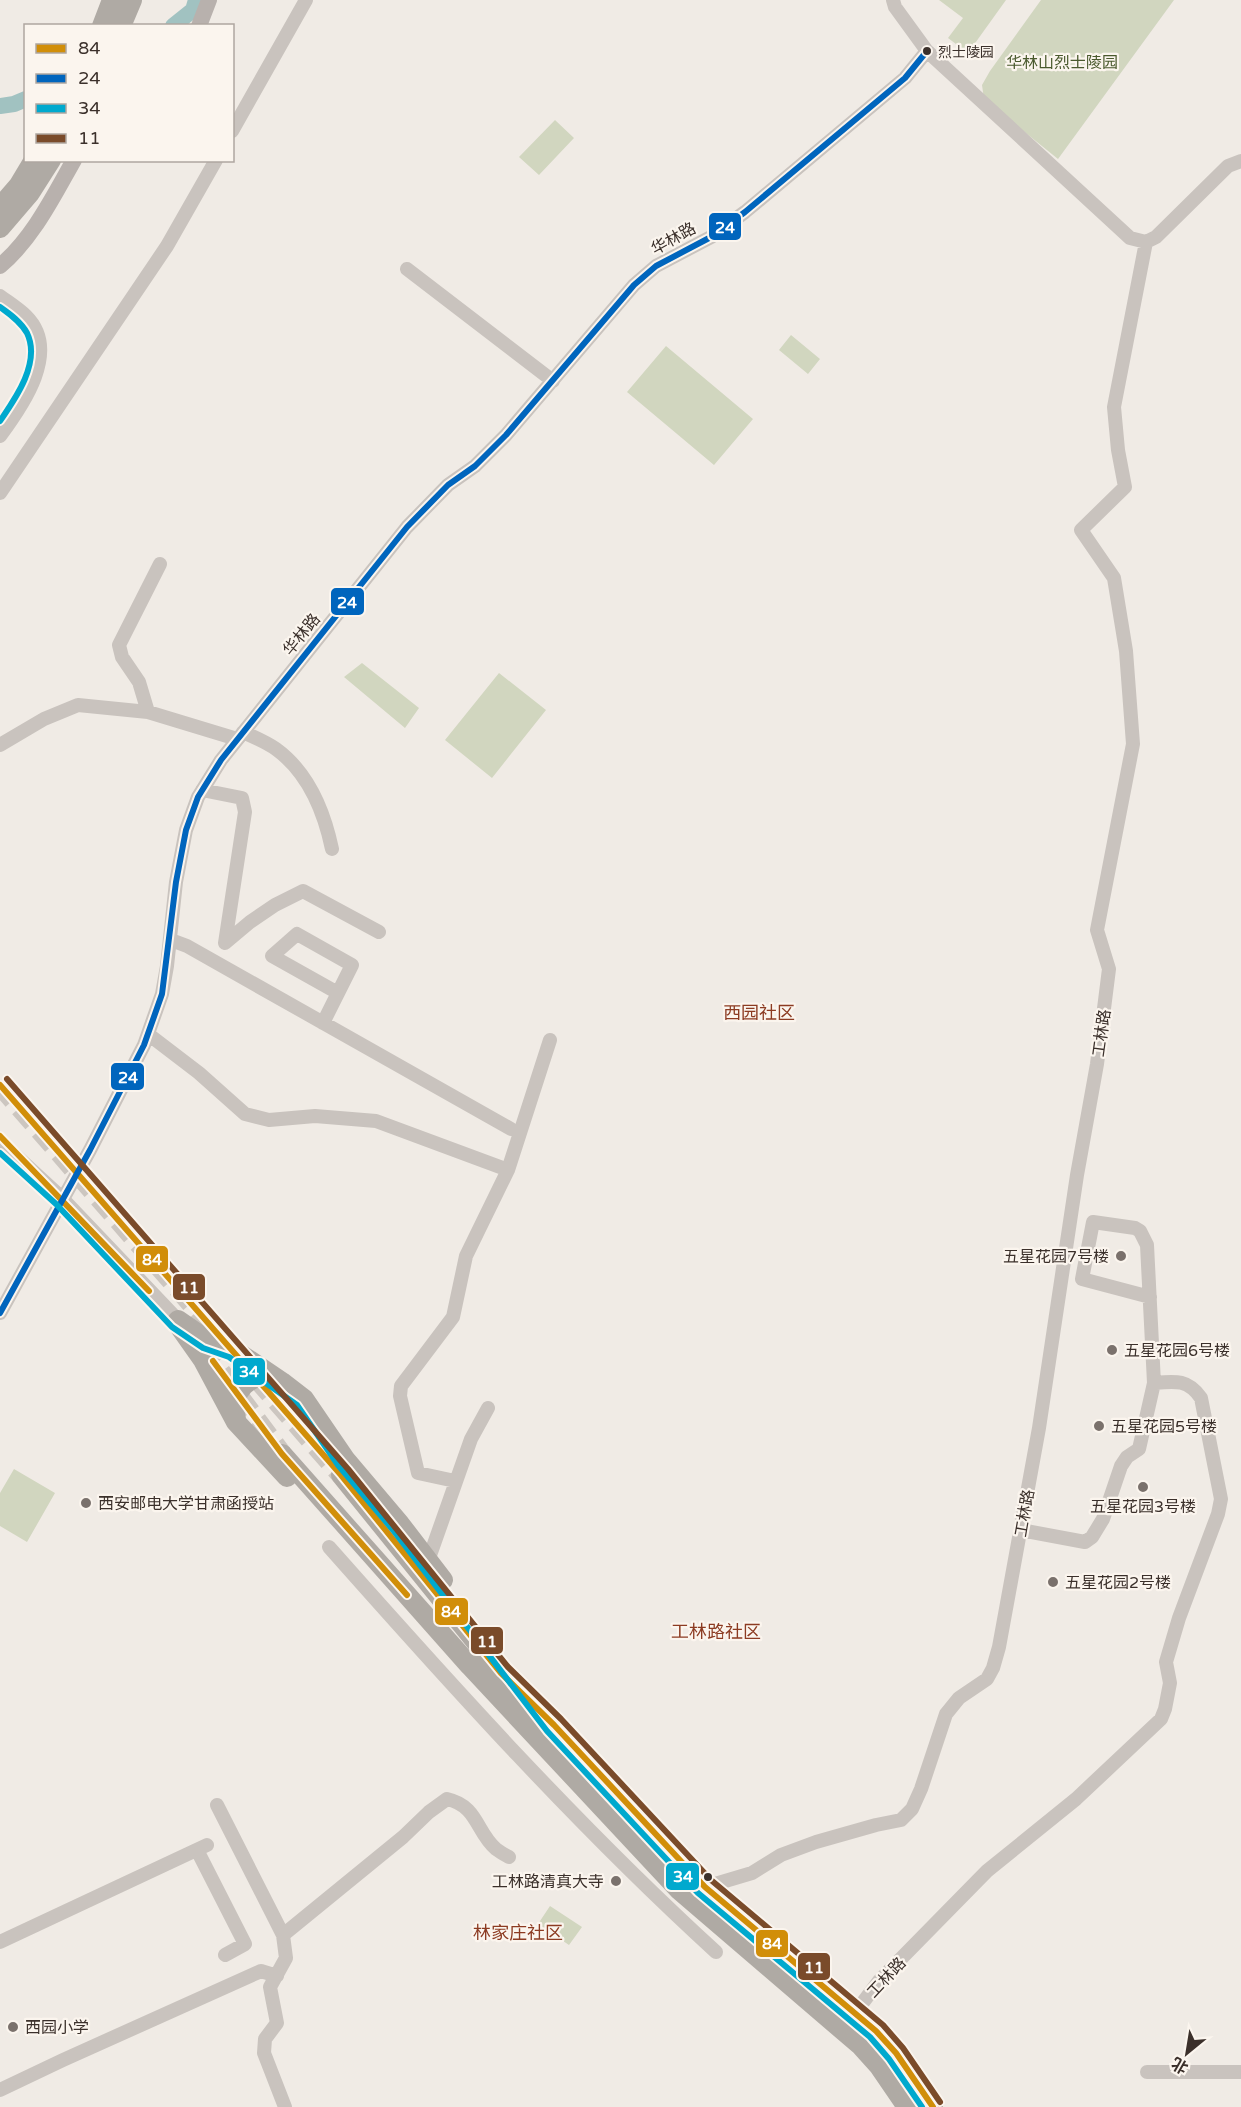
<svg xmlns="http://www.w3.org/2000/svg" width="1241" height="2107" font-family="'Varela Round','Noto Sans SC',sans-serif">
  <rect width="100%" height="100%" fill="#f0ebe5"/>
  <path fill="#d1d6bf" d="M939,0H1006L968,53L948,38L963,18Z
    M1041,0H1174L1058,159L984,99L982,85L990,71Z
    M555,120L574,138L539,175L519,157Z
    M791,335L820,359L808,374L779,350Z
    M666,346L753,419L714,465L627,392Z
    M362,663L419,708L405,728L344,677Z
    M499,673L546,710L492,778L445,740Z
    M14,1469L55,1493L27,1542L0,1526V1493Z
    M550,1906L582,1927L569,1945L538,1924Z"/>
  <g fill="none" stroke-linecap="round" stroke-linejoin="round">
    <path stroke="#a1c2c1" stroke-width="16" d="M173,26L193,10L196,0
      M0,106L14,104L26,99"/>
    <path stroke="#ccc6c0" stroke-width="20" stroke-dasharray="20 10" stroke-linecap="butt" d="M0,1085L341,1475
      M203,1348L282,1454"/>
    <path stroke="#c9c3be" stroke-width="14" d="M893,0L895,7L927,51L1130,238L1146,242
      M232,131L306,0
      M407,269L553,381
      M0,296C8,302 18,308 26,316C61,351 23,405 0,436
      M0,493L167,246L216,160
      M148,712L139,682L122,657L119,645L160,564
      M243,732C254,737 266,742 276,749C309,773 324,811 332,849
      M0,745L44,719L78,705L148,712L237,739
      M202,790L242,798L245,812L225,943L250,922L275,905L303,891L379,932
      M171,940L187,946L511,1129
      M323,1023L352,965L297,934L272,956L338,993
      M148,1034L199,1073L245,1114L269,1120L315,1116L376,1121L508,1170
      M0,1141L62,1198L178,1320
      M0,1313L90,1150L144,1045L162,994L167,966L176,882L186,830L198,797L221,760L407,527L448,485L475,466L506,435L634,285L656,266L711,237L745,212L905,78L927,51
      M455,1481L418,1473L400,1396L401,1386L453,1317L466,1256L508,1170L550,1040
      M1021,1530L1085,1542L1092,1537L1103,1519L1121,1466L1127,1457L1139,1449L1154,1383L1147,1245L1140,1231L1135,1228L1093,1222L1082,1279L1150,1297
      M329,1547C453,1687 578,1826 716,1952
      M428,1561L471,1439L488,1408
      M217,1805L283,1935L286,1958L270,1987L277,2023L265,2039L264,2053L285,2107
      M197,1850L245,1944L225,1955
      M702,1893L705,1887L752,1873L781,1855L816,1842L876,1825L901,1820L912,1809L921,1789L946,1714L959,1698L987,1679L993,1668L999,1647L1039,1428L1077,1175L1097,1064L1109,969L1097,930L1133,744L1126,651L1114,578L1081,530L1125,487L1118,450L1114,407L1146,242L1156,237L1228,166L1241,161
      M283,1935L403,1837L429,1812L447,1799C478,1806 476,1832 496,1849C500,1852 505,1855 509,1857
      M0,1942L207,1845
      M855,2013L879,1981L987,1871L1076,1799L1161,1719L1165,1709L1170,1683L1166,1662L1179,1618L1218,1514L1221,1499L1201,1398C1188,1379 1175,1381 1154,1383
      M1147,2072H1241
      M0,2090L63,2060L261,1971L277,1976"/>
    <path stroke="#b8b1ad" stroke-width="16" d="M199,26L209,0
      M0,266C33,238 53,197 74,160"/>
    <path stroke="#afaaa4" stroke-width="20" d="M102,26L112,0
      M121,26L132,0
      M0,207L19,185L34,160
      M0,228L30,193L51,160
      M178,1320L207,1340L233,1349L282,1382L304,1399L345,1459L400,1524L443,1580
      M179,1326L203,1360L236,1422L287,1477
      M236,1419C228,1393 251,1369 277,1379
      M282,1454L470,1666L679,1890L861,2046L879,2066L907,2107
      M341,1475L501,1673L554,1725L667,1847L705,1887L876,2031L896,2053L933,2107"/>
    <g stroke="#fbf5ee" stroke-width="10">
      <path id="bus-1" d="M0,1085L341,1475L501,1673L554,1725L705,1887L876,2031L896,2053L933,2107
        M0,1136L149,1291
        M213,1361L282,1454L407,1595"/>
    </g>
    <g stroke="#fbf5ee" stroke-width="10">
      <path id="bus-2" d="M0,1313L90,1150L144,1045L162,994L176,882L186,830L198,797L221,760L407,527L448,485L475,466L506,435L634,285L656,266L711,237L745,212L905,78L927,51"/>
    </g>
    <g stroke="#fbf5ee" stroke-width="10">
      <path id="bus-3" d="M0,307C10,314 21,322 27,333C41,362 16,398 0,421
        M0,1153L56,1204L172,1327L203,1348L229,1357L297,1405L338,1465L393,1530L547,1731L698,1893L870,2037L889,2059L922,2107"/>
    </g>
    <g stroke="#fbf5ee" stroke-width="10">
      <path id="bus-4" d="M7,1079L348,1469L508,1667L561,1719L711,1880L883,2025L903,2048L940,2102"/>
    </g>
    <use href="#bus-1" stroke="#d18e09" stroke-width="6"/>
    <use href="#bus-2" stroke="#0065bd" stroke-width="6"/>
    <use href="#bus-3" stroke="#00a9ce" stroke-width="6"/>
    <use href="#bus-4" stroke="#7a4b2a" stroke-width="6"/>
  </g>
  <g fill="#3b302b" stroke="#fbf5ee" stroke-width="2">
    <circle cx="927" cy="51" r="5"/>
    <circle cx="708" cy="1877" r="5"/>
  </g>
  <g fill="#7a716c" stroke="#fbf5ee" stroke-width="2">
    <circle cx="1121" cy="1256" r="6"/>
    <circle cx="1112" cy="1350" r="6"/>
    <circle cx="1099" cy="1426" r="6"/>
    <circle cx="1143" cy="1487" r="6"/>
    <circle cx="86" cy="1503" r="6"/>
    <circle cx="1053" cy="1582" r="6"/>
    <circle cx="616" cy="1881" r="6"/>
    <circle cx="13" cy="2027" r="6"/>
  </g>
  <g text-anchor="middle" stroke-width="4.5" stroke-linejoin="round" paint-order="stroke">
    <g font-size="14" fill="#3b302b" stroke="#fbf5ee" text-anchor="start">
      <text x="938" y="57">烈士陵园</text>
    </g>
    <g font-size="16" fill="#4a5a2e" stroke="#fbf5ee">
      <text x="1062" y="68">华林山烈士陵园</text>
    </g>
    <g font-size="16" fill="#3b302b" stroke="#fbf5ee">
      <text transform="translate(673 238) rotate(-29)" y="6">华林路</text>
      <text transform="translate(301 634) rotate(-51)" y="6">华林路</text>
      <text transform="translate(1101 1033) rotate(-82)" y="6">工林路</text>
      <text transform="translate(1024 1513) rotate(-80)" y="6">工林路</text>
      <text transform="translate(886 1977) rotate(-47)" y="6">工林路</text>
    </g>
    <g font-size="16" fill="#3b302b" stroke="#fbf5ee" text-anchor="start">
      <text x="1109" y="1262" text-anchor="end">五星花园7号楼</text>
      <text x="1124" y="1356">五星花园6号楼</text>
      <text x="1111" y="1432">五星花园5号楼</text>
      <text x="98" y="1509">西安邮电大学甘肃函授站</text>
      <text x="1143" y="1512" text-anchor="middle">五星花园3号楼</text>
      <text x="1065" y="1588">五星花园2号楼</text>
      <text x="604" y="1887" text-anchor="end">工林路清真大寺</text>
      <text x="25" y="2033">西园小学</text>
    </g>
    <g font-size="18" fill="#8c3b22" stroke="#fbf5ee">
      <text x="759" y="1019">西园社区</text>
      <text x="716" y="1638">工林路社区</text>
      <text x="518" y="1939">林家庄社区</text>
    </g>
  </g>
  <g stroke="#fbf5ee" stroke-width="2">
    <rect x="708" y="212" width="34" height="29" rx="6" fill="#0065bd"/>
    <rect x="330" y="587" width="35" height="29" rx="6" fill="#0065bd"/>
    <rect x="110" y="1062" width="35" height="29" rx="6" fill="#0065bd"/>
    <rect x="135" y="1245" width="34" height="28" rx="6" fill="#d18e09"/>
    <rect x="172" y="1273" width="34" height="28" rx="6" fill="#7a4b2a"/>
    <rect x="232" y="1357" width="34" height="29" rx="6" fill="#00a9ce"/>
    <rect x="434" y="1597" width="35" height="29" rx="6" fill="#d18e09"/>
    <rect x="470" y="1626" width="34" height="29" rx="6" fill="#7a4b2a"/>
    <rect x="665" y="1862" width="35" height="29" rx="6" fill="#00a9ce"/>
    <rect x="755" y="1929" width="34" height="29" rx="6" fill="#d18e09"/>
    <rect x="797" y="1952" width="34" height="29" rx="6" fill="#7a4b2a"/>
  </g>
  <g font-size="16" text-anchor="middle" font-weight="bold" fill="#fff">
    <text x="725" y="233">24</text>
    <text x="347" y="608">24</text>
    <text x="128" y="1083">24</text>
    <text x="152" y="1265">84</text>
    <text x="189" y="1293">11</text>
    <text x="249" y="1377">34</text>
    <text x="451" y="1617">84</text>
    <text x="487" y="1647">11</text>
    <text x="683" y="1882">34</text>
    <text x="772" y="1949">84</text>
    <text x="814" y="1973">11</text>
  </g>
  <rect x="24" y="24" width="210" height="138" fill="#fbf5ee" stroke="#aea6a0" stroke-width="1.5"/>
  <rect x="36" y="44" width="30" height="9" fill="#d18e09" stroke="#aea6a0" stroke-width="1.5"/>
  <text x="78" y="54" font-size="18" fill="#3b302b">84</text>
  <rect x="36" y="74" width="30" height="9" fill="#0065bd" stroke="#aea6a0" stroke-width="1.5"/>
  <text x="78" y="84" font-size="18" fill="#3b302b">24</text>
  <rect x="36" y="104" width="30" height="9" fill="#00a9ce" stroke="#aea6a0" stroke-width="1.5"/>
  <text x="78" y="114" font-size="18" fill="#3b302b">34</text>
  <rect x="36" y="134" width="30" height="9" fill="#7a4b2a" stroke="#aea6a0" stroke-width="1.5"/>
  <text x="78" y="144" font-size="18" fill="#3b302b">11</text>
  <g transform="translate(1187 2053) rotate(210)" stroke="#fbf5ee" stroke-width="4.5" paint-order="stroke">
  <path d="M0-4.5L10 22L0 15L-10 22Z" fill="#3b302b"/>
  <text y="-9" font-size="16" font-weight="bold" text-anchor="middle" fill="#3b302b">北</text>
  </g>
</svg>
